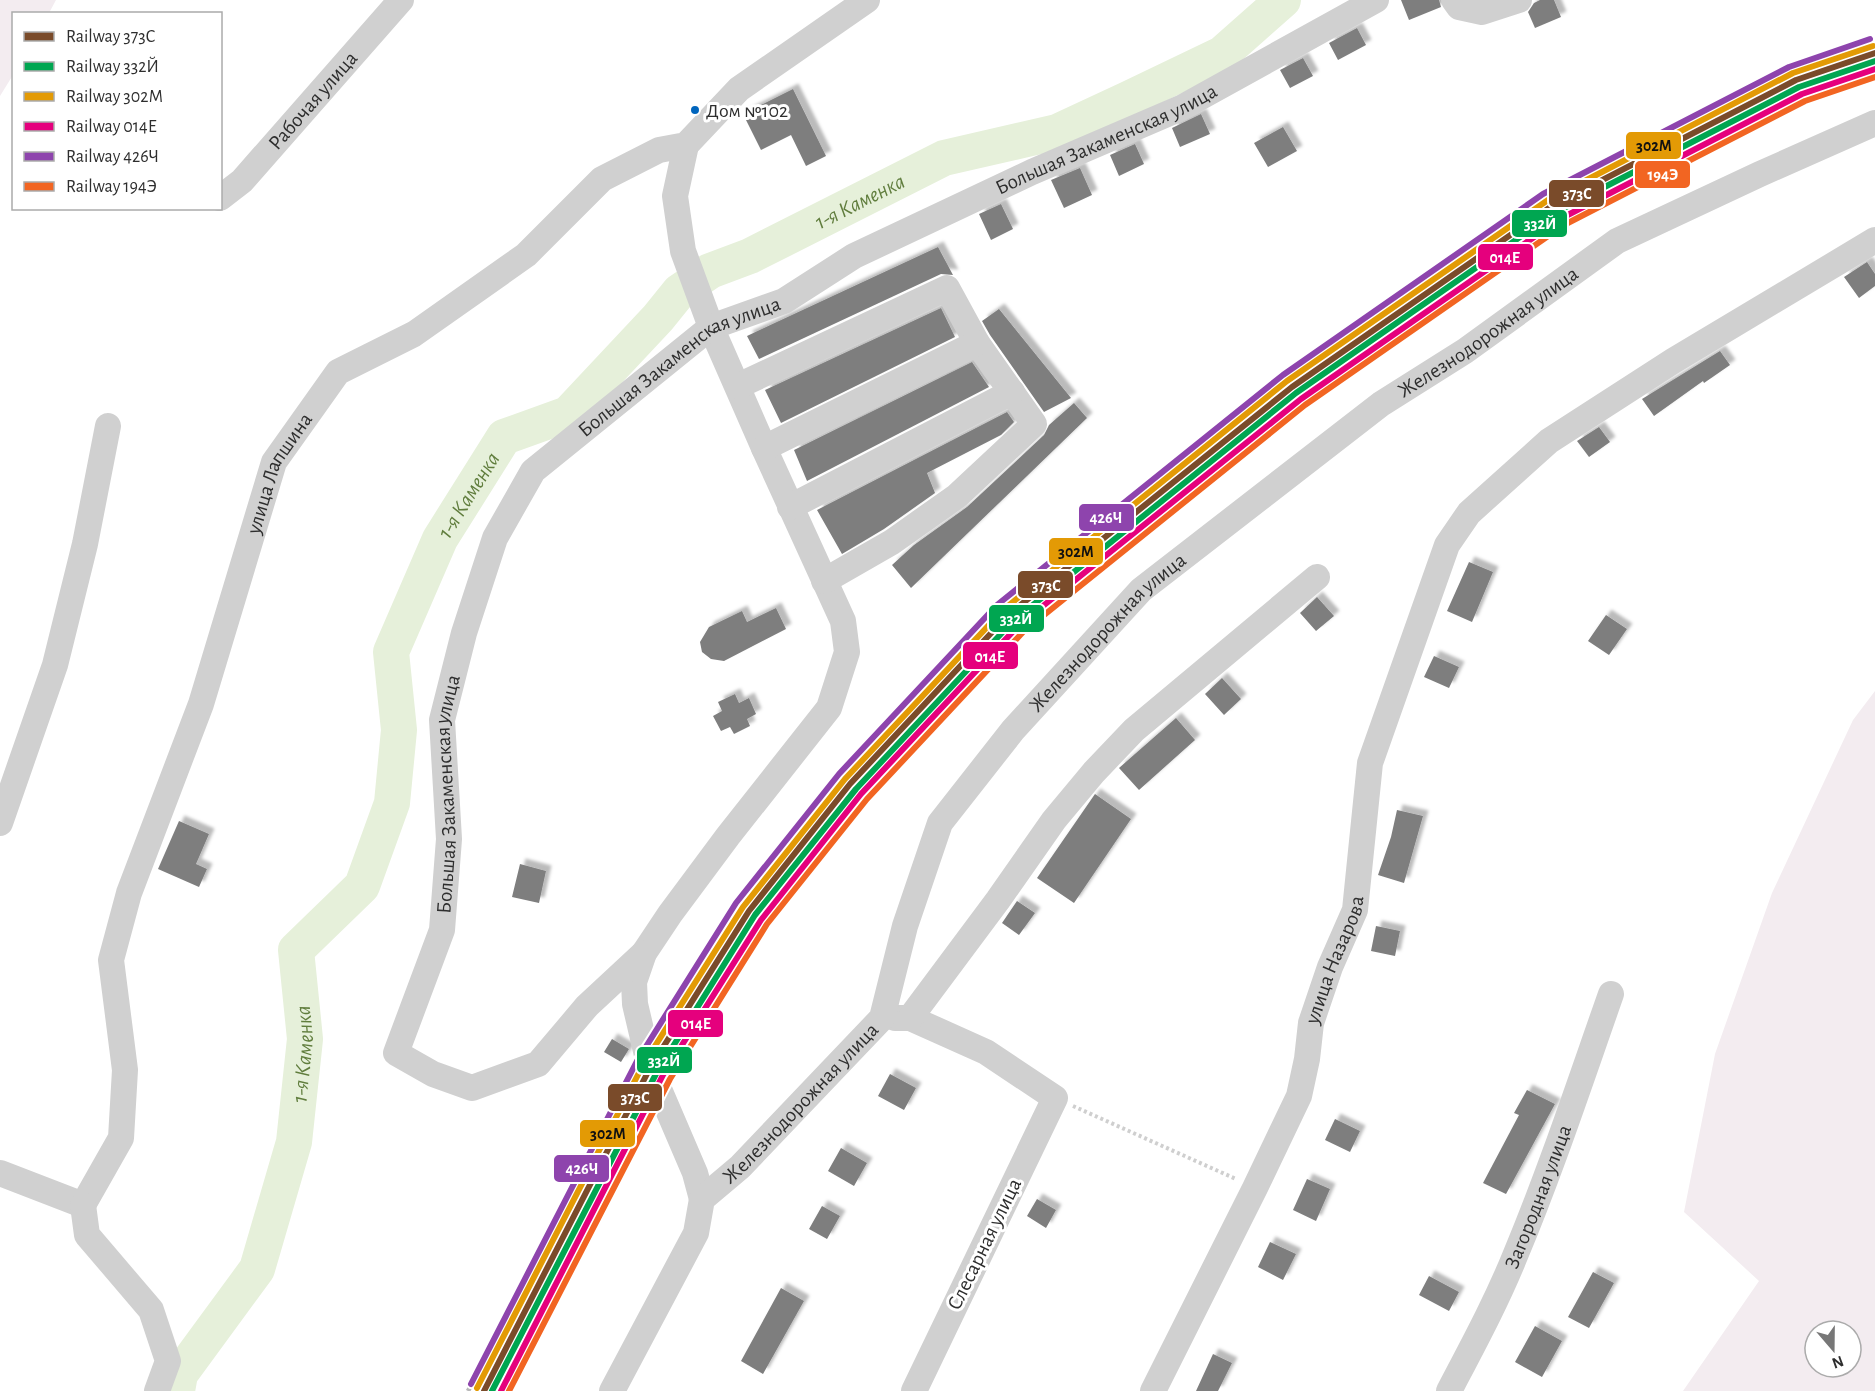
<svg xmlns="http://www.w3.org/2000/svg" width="1875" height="1391" font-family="'Alegreya Sans',sans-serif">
  <defs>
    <filter id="shadow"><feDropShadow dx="5.5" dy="-5.5" stdDeviation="1.5" flood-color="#0004"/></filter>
  </defs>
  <rect width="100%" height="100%" fill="#fff"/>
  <path fill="#f3ecf0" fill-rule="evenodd" d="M0,0H56L49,13L14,14L13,75L0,96Z
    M1875,691V1391H1683L1759,1281L1684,1212L1715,1054L1772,893L1853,720ZM1815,1331H1851V1367H1815Z"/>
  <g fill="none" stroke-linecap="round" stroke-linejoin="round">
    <path stroke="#e6f0da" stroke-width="36" id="s1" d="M177,1391L180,1374L257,1269L294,1142L305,1039L296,950L362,886L392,803L399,730L391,652L440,539L504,437L568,414L658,318L679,292L710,271L750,256L944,158L1057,132L1128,99L1222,54L1283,0"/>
  </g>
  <path fill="#7e7e7e" filter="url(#shadow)" d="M1401,0H1439L1441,7L1409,20Z
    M1540,0H1554L1561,17L1535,28L1528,12L1534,3Z
    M1357,28L1366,45L1338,60L1329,43Z
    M1303,58L1313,76L1290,88L1280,70Z
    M793,89L826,156L806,166L791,135L761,150L743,114Z
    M1201,114L1210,134L1180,147L1172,128Z
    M1283,127L1297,151L1268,167L1254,143Z
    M1135,144L1144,164L1119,176L1110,155Z
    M1080,168L1092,195L1064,208L1051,180Z
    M1001,204L1013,229L991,240L979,214Z
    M938,247L953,275L941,274L759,359L747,336Z
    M1867,262L1875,274V286L1859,298L1844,277Z
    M941,308L955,337L781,423L765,390Z
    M999,309L1071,398L1044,412L990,335L982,321Z
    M1720,351L1730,365L1704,383L1703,381L1654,416L1642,399Z
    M972,362L989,387L807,481L794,450Z
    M1074,403L1087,418L911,588L892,565L914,545L967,507L1044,435L1049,425Z
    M1007,412L1014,422L1001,435L927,473L935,493L884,529L842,554L817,510Z
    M1599,427L1610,442L1589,457L1577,441Z
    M1469,562L1493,572L1472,622L1447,611Z
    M1317,597L1334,616L1316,631L1300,613Z
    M776,608L786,629L724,661L711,659L702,652L700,642L709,627L742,611L747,622Z
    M1606,615L1627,629L1609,655L1588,641Z
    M1434,656L1459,667L1449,688L1424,677Z
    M1222,678L1241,699L1224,715L1205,694Z
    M735,694L739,703L749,698L756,714L747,719L750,726L734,734L730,727L721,731L713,716L722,711L718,702Z
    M1176,718L1195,740L1139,790L1119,768Z
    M1095,794L1131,819L1074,903L1037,878Z
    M1397,810L1423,816L1404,883L1378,875L1391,837Z
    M179,821L209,834L196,864L207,869L199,887L158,869Z
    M520,864L546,871L539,903L512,897Z
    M1017,901L1035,913L1019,935L1002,923Z
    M1376,926L1400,931L1395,956L1371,951Z
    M612,1039L629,1049L621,1062L604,1052Z
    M890,1074L916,1088L904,1110L878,1096Z
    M1527,1090L1555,1104L1506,1194L1483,1183L1519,1115L1514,1113Z
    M1335,1119L1360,1131L1350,1152L1325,1140Z
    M841,1148L867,1163L854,1186L828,1171Z
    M1307,1179L1330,1189L1316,1221L1293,1210Z
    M1037,1199L1056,1210L1046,1228L1027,1216Z
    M822,1206L840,1216L827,1239L809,1229Z
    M1270,1242L1296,1254L1283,1280L1258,1267Z
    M1593,1272L1614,1283L1589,1328L1568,1317Z
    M1429,1276L1459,1292L1449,1311L1419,1295Z
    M781,1288L804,1301L763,1374L741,1361Z
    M1535,1326L1562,1341L1542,1377L1515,1362Z
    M1213,1354L1232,1363L1218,1391H1196Z"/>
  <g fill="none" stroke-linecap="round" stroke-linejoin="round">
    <path stroke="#cfcfcf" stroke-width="4" stroke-dasharray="3 3" stroke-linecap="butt" d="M1073,1106L1236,1179"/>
    <g stroke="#d0d0d0" stroke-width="26">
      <path d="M1454,0L1459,7L1482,12L1519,0"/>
      <path d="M686,145L675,196L683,251L711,327L764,448L843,621L847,652L829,708L728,836L670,914L644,953L634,982L635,1004L650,1068L695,1173L702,1199"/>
      <path id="s2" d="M220,198L242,181L401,0"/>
      <path d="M738,386L947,288L977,343L1034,424L957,496L892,542L824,581"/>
      <path d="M764,448L977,343"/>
      <path d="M790,507L1012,392"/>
      <path d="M0,823L55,665L85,544L108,426"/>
      <path id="s3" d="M644,953L587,1006L538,1064L472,1088L433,1074L396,1053L442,930L449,839L442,720L464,633L495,538L533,471L711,327L784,301L854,256L1032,172L1181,108L1376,0"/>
      <path d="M895,1018H910L986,1052L1055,1098L914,1391"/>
      <path d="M910,1018L998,900L1054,820L1094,772L1134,730L1317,577"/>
      <path id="s4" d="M0,1173L83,1205L121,1138L125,1070L111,960L129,893L201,704L274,462L338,372L414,334L526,255L602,179L659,150L686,145L739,89L867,0"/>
      <path d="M83,1205L87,1235L151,1310L168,1361L157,1391"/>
      <path id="s5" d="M612,1391L696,1233L702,1199L740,1167L882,1018L905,926L940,823L1013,730L1141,590L1381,404L1465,351L1617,241L1760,174L1875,123"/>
      <path id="s6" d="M1153,1391L1255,1188L1299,1096L1307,1059L1311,1023L1330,967L1355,910L1370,763L1447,545L1469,513L1549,441L1673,361L1875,240"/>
      <path id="s7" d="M1449,1391C1472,1347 1496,1303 1515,1256C1551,1170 1580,1082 1611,994"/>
    </g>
    <path stroke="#b8b8b8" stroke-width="4.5" stroke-dasharray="6 4.5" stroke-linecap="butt" d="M468,1391L607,1125L647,1053L737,903L840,777L998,606L1286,375L1545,194L1792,66L1875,38"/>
    <g stroke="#fff" stroke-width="10">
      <path id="rail-1" d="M484,1391L650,1068L749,911L850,784L1008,615L1292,387L1552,206L1796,80L1875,53"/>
    </g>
    <g stroke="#fff" stroke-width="10">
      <path id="rail-2" d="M492,1391L657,1072L755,915L856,789L1013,621L1296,393L1556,212L1799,87L1875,61"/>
    </g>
    <g stroke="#fff" stroke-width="10">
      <path id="rail-3" d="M477,1388L643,1065L743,907L845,779L1003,610L1287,381L1548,200L1793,73L1873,46"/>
    </g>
    <g stroke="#fff" stroke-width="10">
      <path id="rail-4" d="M501,1391L663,1075L761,920L861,794L1018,626L1301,399L1560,219L1802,94L1875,69"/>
    </g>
    <g stroke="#fff" stroke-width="10">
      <path id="rail-5" d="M471,1384L637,1061L736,903L839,774L997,605L1283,375L1543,194L1789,67L1870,39"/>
    </g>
    <g stroke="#fff" stroke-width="10">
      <path id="rail-6" d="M509,1391L670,1079L767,924L867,799L1023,632L1305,405L1564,225L1805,101L1875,77"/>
    </g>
    <use href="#rail-1" stroke="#7a4b2a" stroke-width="6"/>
    <use href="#rail-2" stroke="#00a651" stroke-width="6"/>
    <use href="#rail-3" stroke="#e39a05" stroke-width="6"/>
    <use href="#rail-4" stroke="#e5007d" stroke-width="6"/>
    <use href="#rail-5" stroke="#8e44ad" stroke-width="6"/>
    <use href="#rail-6" stroke="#f26522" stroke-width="6"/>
  </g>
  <circle fill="#0065bd" stroke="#fff" stroke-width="2" cx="695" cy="110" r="5"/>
  <g text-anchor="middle" stroke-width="6" stroke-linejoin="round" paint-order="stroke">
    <g font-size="20" fill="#2e2e2e" stroke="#fff" text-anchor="start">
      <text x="706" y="117">Дом №102</text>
    </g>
    <g font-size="21" fill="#2e2e2e" stroke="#fff">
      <text dy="7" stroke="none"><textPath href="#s2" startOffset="135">Рабочая улица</textPath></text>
      <text dy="7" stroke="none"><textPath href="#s3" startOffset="1584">Большая Закаменская улица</textPath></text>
      <text dy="7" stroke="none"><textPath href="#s5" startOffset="1413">Железнодорожная улица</textPath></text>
      <text dy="7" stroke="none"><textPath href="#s3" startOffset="1098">Большая Закаменская улица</textPath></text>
      <text dy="7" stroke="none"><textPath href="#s4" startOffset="861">улица Лапшина</textPath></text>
      <text dy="7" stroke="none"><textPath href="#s5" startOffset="927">Железнодорожная улица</textPath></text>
      <text dy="7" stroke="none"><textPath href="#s3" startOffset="576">Большая Закаменская улица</textPath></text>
      <text dy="7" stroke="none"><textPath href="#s6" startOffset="471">улица Назарова</textPath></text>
      <text dy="7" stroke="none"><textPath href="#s5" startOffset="351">Железнодорожная улица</textPath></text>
      <text dy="7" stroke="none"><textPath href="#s7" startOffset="214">Загородная улица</textPath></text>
      <text transform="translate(984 1244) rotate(-64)" y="7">Слесарная улица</text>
    </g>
    <g font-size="22" font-style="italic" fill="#607d3d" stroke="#fff">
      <text dy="8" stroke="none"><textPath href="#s1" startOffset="1484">1-я Каменка</textPath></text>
      <text dy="8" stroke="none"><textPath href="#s1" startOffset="980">1-я Каменка</textPath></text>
      <text dy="8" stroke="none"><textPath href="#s1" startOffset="368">1-я Каменка</textPath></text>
    </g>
  </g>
  <g stroke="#fff" stroke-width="2">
    <rect x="1625" y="131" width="57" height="29" rx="6" fill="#e39a05"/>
    <rect x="1634" y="160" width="57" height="29" rx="6" fill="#f26522"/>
    <rect x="1548" y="179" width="57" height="29" rx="6" fill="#7a4b2a"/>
    <rect x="1511" y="209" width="57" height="29" rx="6" fill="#00a651"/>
    <rect x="1477" y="243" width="57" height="28" rx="6" fill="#e5007d"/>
    <rect x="1078" y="503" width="57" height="29" rx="6" fill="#8e44ad"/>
    <rect x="1048" y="537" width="56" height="29" rx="6" fill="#e39a05"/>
    <rect x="1017" y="570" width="57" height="29" rx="6" fill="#7a4b2a"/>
    <rect x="988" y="604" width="57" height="29" rx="6" fill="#00a651"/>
    <rect x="962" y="641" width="57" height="29" rx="6" fill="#e5007d"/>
    <rect x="667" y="1009" width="57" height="29" rx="6" fill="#e5007d"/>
    <rect x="636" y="1046" width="57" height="28" rx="6" fill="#00a651"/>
    <rect x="607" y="1083" width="56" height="29" rx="6" fill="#7a4b2a"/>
    <rect x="579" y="1119" width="57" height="29" rx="6" fill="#e39a05"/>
    <rect x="553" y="1154" width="57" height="29" rx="6" fill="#8e44ad"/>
  </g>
  <g font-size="16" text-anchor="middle" font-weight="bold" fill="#fff">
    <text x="1663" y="180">194Э</text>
    <text x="1577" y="199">373C</text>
    <text x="1540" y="229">332Й</text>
    <text x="1505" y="263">014Е</text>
    <text x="1106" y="523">426Ч</text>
    <text x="1046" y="591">373C</text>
    <text x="1016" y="624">332Й</text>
    <text x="990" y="662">014Е</text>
    <text x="696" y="1029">014Е</text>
    <text x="664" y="1066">332Й</text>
    <text x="635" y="1103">373C</text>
    <text x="582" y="1174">426Ч</text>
  </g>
  <g font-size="16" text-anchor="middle" font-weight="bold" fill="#111">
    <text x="1654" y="151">302М</text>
    <text x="1076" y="557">302М</text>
    <text x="608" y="1139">302М</text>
  </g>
  <rect x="12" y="12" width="210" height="198" fill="#ffffff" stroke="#ababab" stroke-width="1.5"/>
  <rect x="24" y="32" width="30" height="9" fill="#7a4b2a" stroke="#ababab" stroke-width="1.5"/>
  <text x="66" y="42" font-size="18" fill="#2e2e2e">Railway 373C</text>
  <rect x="24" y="62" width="30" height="9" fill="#00a651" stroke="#ababab" stroke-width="1.5"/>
  <text x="66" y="72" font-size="18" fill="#2e2e2e">Railway 332Й</text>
  <rect x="24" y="92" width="30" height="9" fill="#e39a05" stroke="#ababab" stroke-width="1.5"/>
  <text x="66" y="102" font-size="18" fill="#2e2e2e">Railway 302М</text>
  <rect x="24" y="122" width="30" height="9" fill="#e5007d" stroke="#ababab" stroke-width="1.5"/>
  <text x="66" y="132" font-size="18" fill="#2e2e2e">Railway 014Е</text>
  <rect x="24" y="152" width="30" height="9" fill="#8e44ad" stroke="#ababab" stroke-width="1.5"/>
  <text x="66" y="162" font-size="18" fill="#2e2e2e">Railway 426Ч</text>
  <rect x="24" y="182" width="30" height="9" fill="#f26522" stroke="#ababab" stroke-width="1.5"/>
  <text x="66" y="192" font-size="18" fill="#2e2e2e">Railway 194Э</text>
  <g transform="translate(1833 1349) rotate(160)"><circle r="28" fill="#ffffff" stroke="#ababab" stroke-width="1.5"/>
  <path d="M0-4.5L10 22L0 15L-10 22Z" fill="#777777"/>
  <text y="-9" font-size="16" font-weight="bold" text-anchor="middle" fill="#2e2e2e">N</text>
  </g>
</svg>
